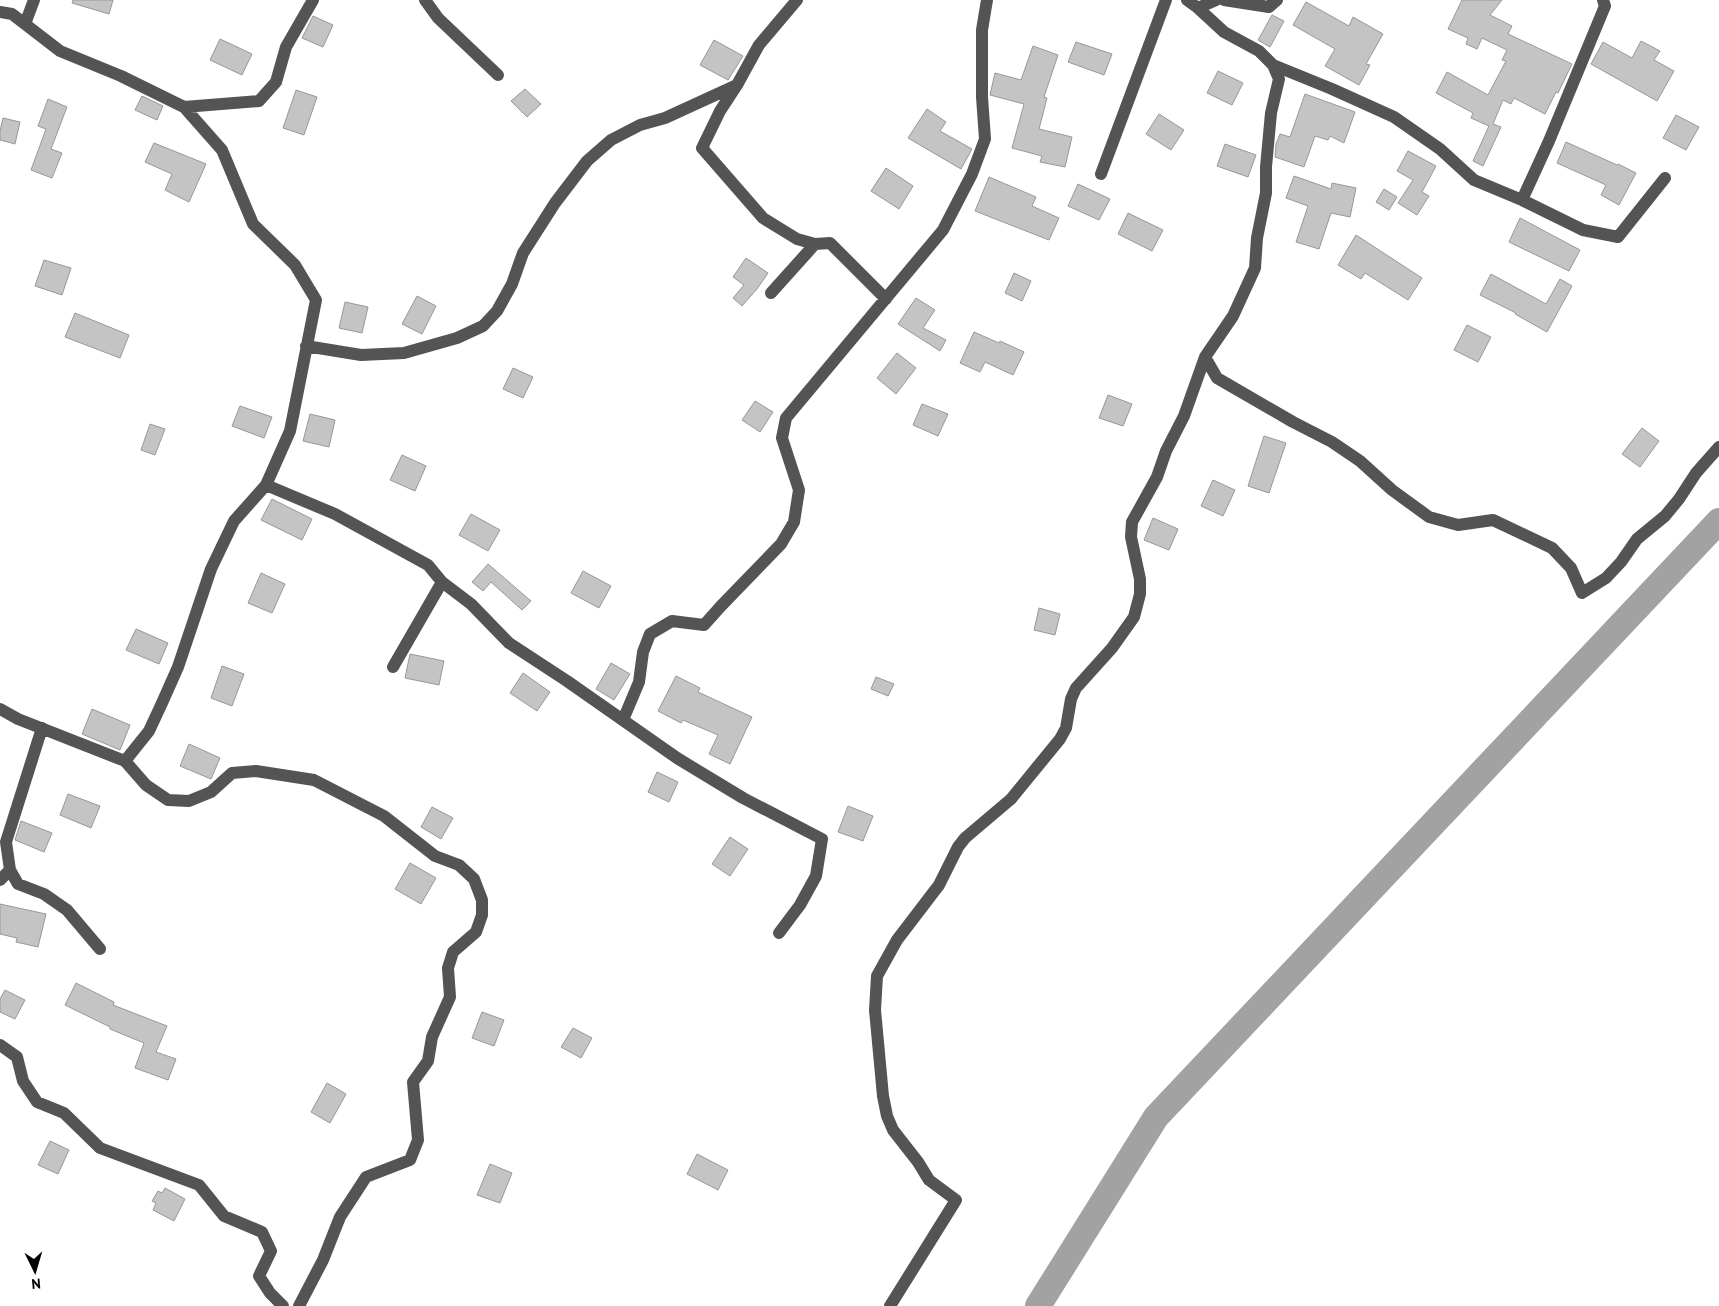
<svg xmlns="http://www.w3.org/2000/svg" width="1719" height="1306" font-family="'PT Sans',sans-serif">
  <rect width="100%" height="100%" fill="#fff"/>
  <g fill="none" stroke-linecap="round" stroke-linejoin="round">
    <path stroke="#a2a2a2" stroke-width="26" d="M1038,1306L1156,1117L1719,521"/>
  </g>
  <path fill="#c4c4c4" stroke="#989898" d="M73,0H113L109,14L72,3Z
    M1462,0H1502L1490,15L1512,26L1508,34L1572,64L1558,93L1556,92L1545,114L1514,98L1511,104L1503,100L1493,124L1501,127L1483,166L1473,161L1489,126L1471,118L1473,113L1436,93L1447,72L1488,95L1506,61L1502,60L1507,50L1482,38L1477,49L1466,44L1468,38L1448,29Z
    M1306,2L1349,26L1353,17L1383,34L1366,64L1370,65L1359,85L1325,66L1335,49L1293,25Z
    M1272,15L1284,21L1270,47L1258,40Z
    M313,16L333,25L323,47L302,38Z
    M220,39L252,54L242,75L210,60Z
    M714,40L743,56L728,80L700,65Z
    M1641,41L1660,51L1654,60L1674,71L1657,101L1591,64L1603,42L1632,58Z
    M1076,42L1112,54L1104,75L1068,62Z
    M1033,46L1058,55L1044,97L1047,98L1039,129L1072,137L1065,167L1040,162L1042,156L1012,148L1024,104L990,95L995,73L1021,80Z
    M1218,71L1243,83L1232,105L1207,93Z
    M525,89L541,104L527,117L511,101Z
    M296,90L317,97L304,135L283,128Z
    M1305,94L1355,112L1344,143L1330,136L1328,140L1315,136L1304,167L1275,157L1276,144L1280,134L1290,137Z
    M142,96L163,106L157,120L135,110Z
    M48,99L67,107L51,149L62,153L52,178L31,170L46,129L38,126Z
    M927,109L946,122L940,131L972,149L961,169L908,138Z
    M1159,114L1184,130L1171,150L1146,134Z
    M1676,115L1699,127L1686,150L1663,138Z
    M3,118L20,122L15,144L0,140V131Z
    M1566,142L1617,165L1618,164L1636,173L1619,205L1601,195L1606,185L1557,163Z
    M154,143L206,164L189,202L165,190L172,174L145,162Z
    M1225,144L1256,155L1248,177L1217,166Z
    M1408,151L1436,166L1422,192L1429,196L1417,215L1398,203L1413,180L1397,171Z
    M886,168L913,186L899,209L871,191Z
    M1294,176L1331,189L1332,183L1356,188L1350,217L1331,213L1319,249L1296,242L1308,206L1286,198Z
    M989,177L1036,197L1032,206L1059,218L1049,240L975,211Z
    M1078,184L1110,199L1099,220L1068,206Z
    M1384,189L1397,197L1389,210L1376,202Z
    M1128,213L1163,230L1152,251L1118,234Z
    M1520,218L1580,250L1569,271L1509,242Z
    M1356,235L1422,278L1408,300L1365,273L1361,279L1338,265Z
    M746,258L768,273L757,289L742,306L733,298L744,285L733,277Z
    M44,260L71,268L62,295L35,286Z
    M1014,273L1031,281L1022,301L1005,293Z
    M1491,274L1546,304L1560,279L1572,286L1547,332L1515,314L1516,313L1480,295Z
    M417,296L436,306L422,334L402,324Z
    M916,298L935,310L923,328L946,340L940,351L898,324Z
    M345,302L368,307L362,333L339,328Z
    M75,313L129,335L120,358L65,337Z
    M1467,325L1491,337L1478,362L1454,350Z
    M974,332L999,343L1000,341L1024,352L1013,375L985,362L980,372L960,363Z
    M897,353L916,368L896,394L877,378Z
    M513,368L533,377L523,398L503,389Z
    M1108,395L1132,404L1123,426L1099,418Z
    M755,401L773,412L760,432L742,420Z
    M922,404L948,414L938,436L913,425Z
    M240,406L272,417L264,438L232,426Z
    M310,414L335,420L329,447L303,441Z
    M150,424L165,429L155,455L141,450Z
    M1642,428L1659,441L1640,467L1622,454Z
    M1264,436L1286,443L1269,493L1248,486Z
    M402,455L426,466L415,491L390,480Z
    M1213,480L1235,490L1223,516L1201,506Z
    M272,499L312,519L302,540L261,520Z
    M471,514L500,530L488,551L459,535Z
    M1153,518L1178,529L1169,550L1144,540Z
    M488,564L531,601L522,610L491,582L483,591L472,582Z
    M583,571L611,586L599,608L571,593Z
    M261,573L285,584L272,613L248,603Z
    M1039,608L1060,614L1055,635L1034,630Z
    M136,629L168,643L159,664L126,650Z
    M410,654L444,661L439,685L405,678Z
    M611,663L630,674L614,700L596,689Z
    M222,666L244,674L232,706L211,698Z
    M523,673L550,692L537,711L510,693Z
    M676,676L700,688L698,692L752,717L730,764L709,754L718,735L683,720L681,723L658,711Z
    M876,677L894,684L888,696L871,689Z
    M92,709L130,725L120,750L82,734Z
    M189,744L220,758L211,779L180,766Z
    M657,772L678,782L669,802L648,792Z
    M68,794L100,806L91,828L60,815Z
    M848,806L873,816L863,841L838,832Z
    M432,807L453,818L441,839L421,827Z
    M21,821L52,833L44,852L15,840Z
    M730,837L748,849L730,876L712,864Z
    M410,863L436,878L421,904L395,889Z
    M0,904L46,914L38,947L16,942L17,938L0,934Z
    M76,983L114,1002L113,1005L167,1026L156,1052L176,1059L168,1080L135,1068L144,1043L110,1029V1027L65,1005Z
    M5,990L25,1000L15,1019L0,1012V999Z
    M482,1012L504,1020L494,1046L472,1038Z
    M573,1028L592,1038L581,1058L561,1047Z
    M327,1083L346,1094L330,1123L311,1112Z
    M50,1141L69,1150L58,1174L38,1165Z
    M697,1154L728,1170L718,1190L687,1174Z
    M490,1164L512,1173L500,1203L477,1195Z
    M165,1188L185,1199L174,1221L153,1210L156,1203L152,1201L158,1191L162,1193Z"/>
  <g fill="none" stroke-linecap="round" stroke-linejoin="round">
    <path stroke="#545454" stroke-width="12" d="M425,0L438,18L498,75
      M1224,0L1269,7L1277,0
      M1198,8L1216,0
      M0,12L12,14L60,51L121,76L184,107L222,150L253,224L295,265L316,300L290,431L266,485L335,514L428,565L442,582L471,604L509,643L567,681L677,758L743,798L822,839L816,876L800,905L779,933
      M25,24L34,0
      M1273,65L1332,89L1394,117L1440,149L1474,180L1522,200L1583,230L1618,237L1665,178
      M737,85L720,111L702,148L763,218L797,239L815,244L830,243L886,299
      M184,107L259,101L276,82L286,47L313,0
      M1101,174L1166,0
      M1522,200L1549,141L1605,6L1603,0
      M771,293L815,244
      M306,346L361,355L404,353L457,338L483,326L497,311L512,284L523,253L555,203L587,161L611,140L640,125L665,118L737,85L759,45L797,0
      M1205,357L1217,378L1293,422L1332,442L1360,461L1392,490L1429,517L1458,525L1493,520L1552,548L1571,568L1582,593L1606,578L1621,562L1637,539L1665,516L1679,499L1696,473L1719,447
      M393,667L442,582
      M0,709L18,719L125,761L149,731L162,703L178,667L211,569L234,521L266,485
      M623,720L639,682L643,652L650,634L672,621L704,625L721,606L781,544L794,522L799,490L782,438L786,418L943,230L972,174L985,139L982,97V30L987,0
      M42,728L6,842L10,870L18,884L44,894L67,910L100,949
      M125,761L146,785L168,800L189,801L211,792L232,773L256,771L314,780L384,816L435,856L459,865L474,879L482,900V915L476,932L453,952L448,968L450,997L432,1037L428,1061L413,1082L418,1140L410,1160L366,1177L340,1217L323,1260L299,1306
      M0,880L10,870
      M0,1045L17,1057L23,1081L37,1102L64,1113L100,1148L199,1185L224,1216L262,1232L271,1251L259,1276L270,1293L283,1306
      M890,1306L956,1200L929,1180L918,1162L893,1130L887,1116L883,1096L875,1010L877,976L897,940L939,885L958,847L965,838L1011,799L1060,739L1066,728L1071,699L1076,688L1112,648L1134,617L1140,594V579L1131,537L1132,522L1157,477L1166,451L1184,416L1205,357L1233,316L1255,268L1257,238L1266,193V167L1271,113L1279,79L1273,65L1259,51L1224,32L1198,8L1187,0"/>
  </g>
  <g transform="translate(35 1271) rotate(175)" stroke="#ffffff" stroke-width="4" paint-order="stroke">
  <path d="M0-4L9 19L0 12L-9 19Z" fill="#000000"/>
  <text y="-8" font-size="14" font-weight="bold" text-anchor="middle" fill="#000000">N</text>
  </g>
</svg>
